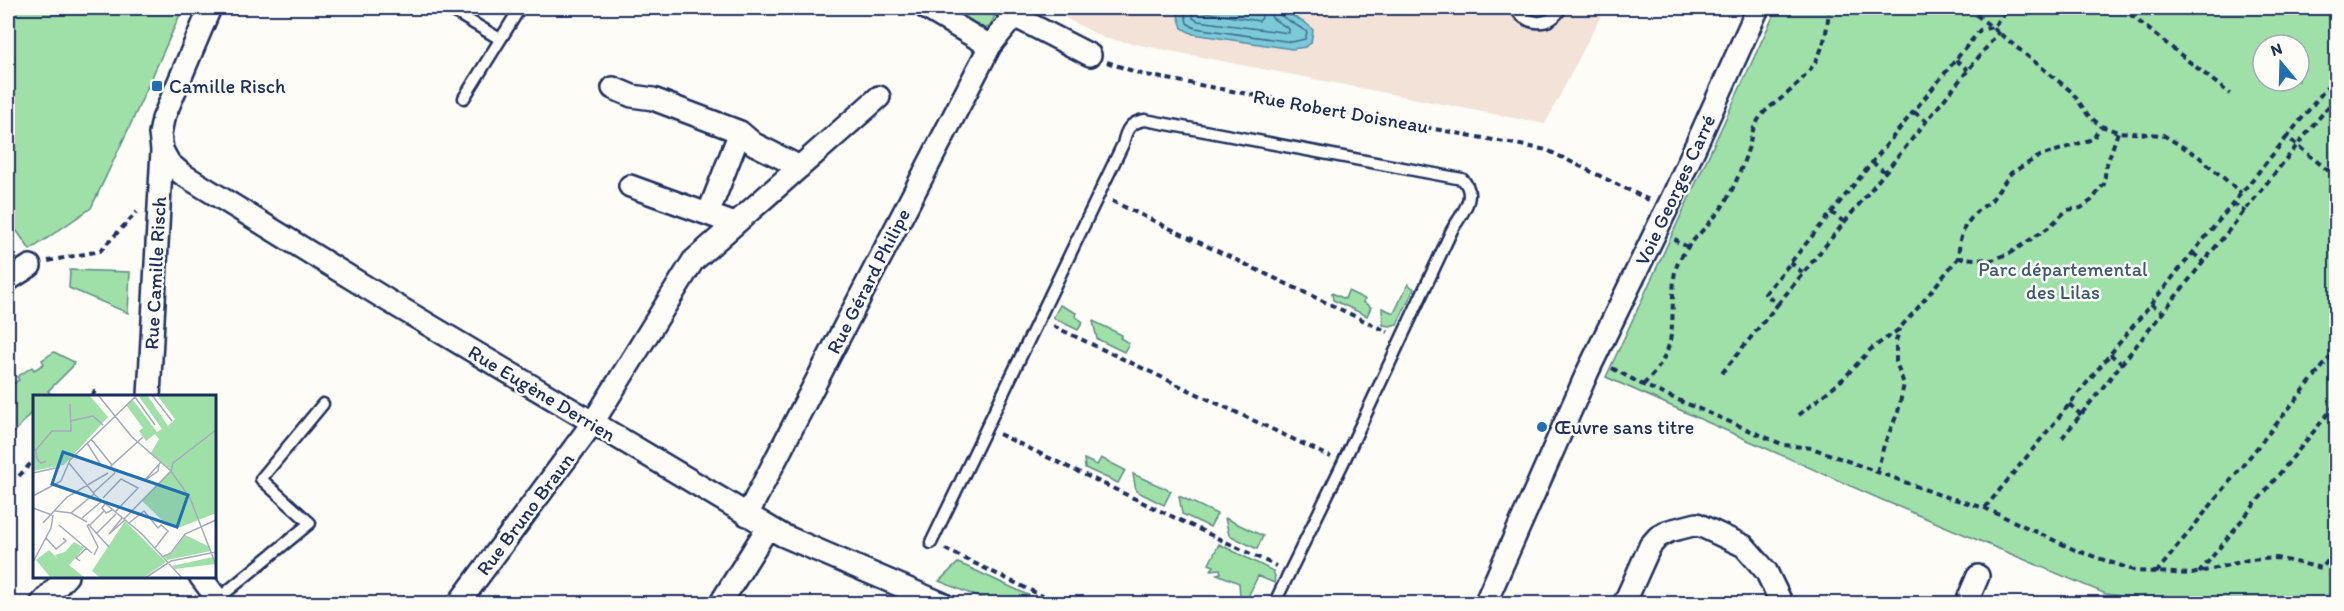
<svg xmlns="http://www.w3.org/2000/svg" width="2344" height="611" font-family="Itim,sans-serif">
  <rect width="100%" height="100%" fill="#fdfcf7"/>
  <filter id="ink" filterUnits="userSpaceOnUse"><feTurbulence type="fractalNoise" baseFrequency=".0167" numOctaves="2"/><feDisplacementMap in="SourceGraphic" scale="12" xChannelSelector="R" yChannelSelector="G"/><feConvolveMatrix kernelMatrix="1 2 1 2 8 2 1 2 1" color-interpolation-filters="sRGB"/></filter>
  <g filter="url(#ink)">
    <path fill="#f2e2d8" d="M1065,8H1605L1545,124L1104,38L1060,15Z"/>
    <path fill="#9fe0a9" stroke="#5d8884" stroke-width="1.5" fill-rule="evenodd" d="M8,8H183L135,115L91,208L30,250L17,231L8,237Z
      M936,8H992L994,18L989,27L980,30Z
      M1777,8H2336V603H2172L2106,594L1880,499L1606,377ZM2263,45H2299V81H2263Z
      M70,270L130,272L128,313L69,288Z
      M1408,284L1414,289L1397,324L1390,326L1383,325L1382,308L1394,313Z
      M1348,291L1365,299L1363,302L1371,307L1367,316L1333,300L1332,293L1345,299Z
      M1060,305L1076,313L1075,316L1083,322L1078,330L1053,318Z
      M1093,321L1122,335L1120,338L1129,343L1124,352L1097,339Z
      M54,352L74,362L72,367L48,391L51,394L48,396H34V409L14,433L11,430L8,434V387L19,380L17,377L32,367L34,370L44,364L42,360Z
      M1101,458L1125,470L1118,483L1085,468L1084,459L1097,465Z
      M1133,474L1171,491L1164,505L1136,491Z
      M1179,496L1217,514L1210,527L1182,514Z
      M1225,518L1263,536L1257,549L1229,535Z
      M1219,544L1273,571L1275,576L1274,583L1258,576L1245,603H1236L1240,596L1239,583L1217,574L1221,573L1220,569L1211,570L1214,566L1209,564Z
      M958,563L970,568L1045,603H993L939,581Z"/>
    <path fill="#7bcad8" stroke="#558ca7" stroke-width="1.5" d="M1178,8H1279L1307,24L1313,30L1311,43L1305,47L1292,49L1193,34L1182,28L1178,15Z"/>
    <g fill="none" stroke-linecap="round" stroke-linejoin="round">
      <path stroke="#416d8f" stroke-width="1.5" d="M1184,8L1187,23L1195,28L1292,42L1305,39L1307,32L1280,15L1277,8
        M1192,8L1193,18L1198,21L1289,33V29L1272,18L1269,8
        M1201,8L1203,12L1259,21L1262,18L1260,8"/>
      <g stroke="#1b2f5e" stroke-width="15">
        <path id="service" d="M448,8L500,39
          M1515,8C1527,26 1550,28 1561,8
          M464,98L520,8
          M931,543L1123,144C1126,130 1130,122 1145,120L1462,179C1479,195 1461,215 1452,230L1343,463L1274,604
          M218,599L310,523L261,479L323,404"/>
      </g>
      <g stroke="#1b2f5e" stroke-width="26">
        <path id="minor" d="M926,8L990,46
          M1014,16L1090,55
          M613,88L632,96L653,99L740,132L754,144L800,167
          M162,150L169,163L182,174L387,300L782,535L943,604
          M630,186L735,224
          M708,214L740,132
          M8,280L30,266
          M149,396L162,150L160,134L163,119L210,8
          M747,515L990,46L1014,16L1005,8
          M200,576L221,604
          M41,604L67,576
          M458,604L592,424L693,261L879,97
          M720,604L768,527
          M1485,604L1588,371L1673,196L1758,8
          M1624,604L1650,546L1658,537L1669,531L1697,524L1744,546L1766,571L1782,604
          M1966,604L1978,576"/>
      </g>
      <path stroke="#1b2f5e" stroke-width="4" stroke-dasharray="6 4.5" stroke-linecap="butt" d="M1968,8L2072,92L2088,115L2101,126L2118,132L2163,135L2198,156L2241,193
        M2122,8L2230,94
        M1956,60L1968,70
        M1107,62L1141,74L1547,150L1649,200
        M2336,76L2287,137L2336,177
        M1914,112L1926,121
        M1872,162L1885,172
        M1112,201L1388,332
        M2233,203L2245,212
        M1831,212L1844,222
        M1677,238L1676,241L1688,247
        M2193,253L2204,263
        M1958,258L1992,260L2010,253L2048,228L2067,210L2081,208L2092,200L2104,184L2106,167L2118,132
        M48,261L100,251L137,212
        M1790,262L1803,273
        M1778,304L1999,32
        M2151,304L2163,313
        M1053,326L1331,457
        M2110,354L2122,364
        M1612,368L1643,385L1784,445L1812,448L1940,495L1985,508L2075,550L2136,571L2192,574L2248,560L2277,558L2322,568L2336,550
        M1722,373L1778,304L1765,294L1980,30L1993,27L2010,8
        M1643,385C1674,354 1672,336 1673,294C1674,284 1673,273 1678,263C1688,242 1707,228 1720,210C1732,193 1741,171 1747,152C1751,142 1751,131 1757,122C1763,111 1774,104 1783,97C1816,69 1826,51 1829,8
        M93,396L94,392L99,391
        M2069,404L2081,415
        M1799,415L1844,378L1871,349L1898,330L1916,310L1958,258L1960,240L1965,226L1976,212L1991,201L2011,173L2040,156L2093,139L2101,126
        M999,434L1276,566
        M2062,438L2336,97
        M1877,472L1884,445L1898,412L1904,384L1896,362V341L1900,329
        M19,476L34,460
        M1985,508L2287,137
        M945,549L1059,604
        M2156,573L2336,350
        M2199,573L2336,404"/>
      <use href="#service" stroke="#fdfcf7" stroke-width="10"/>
      <use href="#minor" stroke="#fdfcf7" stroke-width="21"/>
    </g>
  </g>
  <g fill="#1f6fb2" stroke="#fdfcf7" stroke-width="2">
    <rect x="151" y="80" width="12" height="12" rx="3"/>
    <circle cx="1542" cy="427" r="6"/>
  </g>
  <g text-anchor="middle" stroke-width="5" stroke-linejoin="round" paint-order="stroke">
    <g font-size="20" fill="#1b2f5e" stroke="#fdfcf7" text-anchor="start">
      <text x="169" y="93">Camille Risch</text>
      <text x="1554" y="434">Œuvre sans titre</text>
    </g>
    <g font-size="20" fill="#1b2f5e" stroke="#fdfcf7">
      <text transform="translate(1341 111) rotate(10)" y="7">Rue Robert Doisneau</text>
      <text transform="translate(1675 190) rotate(-65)" y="7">Voie Georges Carré</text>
      <text transform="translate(155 273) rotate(-87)" y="7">Rue Camille Risch</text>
      <text transform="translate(868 281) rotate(-63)" y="7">Rue Gérard Philipe</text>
      <text transform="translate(542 393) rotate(31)" y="7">Rue Eugène Derrien</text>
      <text transform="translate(525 514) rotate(-53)" y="7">Rue Bruno Braun</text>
    </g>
    <g font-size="20" fill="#3c5b71" stroke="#fdfcf7">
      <text x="2063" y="276">Parc départemental<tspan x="2063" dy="23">des Lilas</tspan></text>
    </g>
  </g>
  <g transform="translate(33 395)">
    <rect width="183" height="183" fill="#fdfcf7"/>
    <path d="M0,0H56L75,22L31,70L0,76ZM105,0H114L135,31L142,24L124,0H183V118L145,133L131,127L109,106L138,75L118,58L126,44L122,39L113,46L106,36L110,33L93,10L100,5L124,37L129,34ZM92,126L133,167L110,183H68L59,176ZM152,140L175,151L178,156L134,165L131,161L139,158ZM41,147L51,153L36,170L52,183H18L3,165L16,155L25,164L22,160L32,157ZM180,162L182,169L142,174L139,171Z" fill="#9fe0a9"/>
    <path fill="none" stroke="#a3aaba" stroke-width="1.5" d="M65,0L99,42L138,76L157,103L183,170M119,0L139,26M102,2L122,30M37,26L60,21L70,30M58,44L79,70M54,48L68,70M0,54L3,55L19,36H38L37,9M3,55L4,64L8,68L13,66M36,68L62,100L109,139L149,183M126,69L125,76L111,86L128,67M0,78L27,72M82,78L78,71L110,42M28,86L37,65L104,0M60,98L82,78M0,101L28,86M70,103L88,84L105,93L82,117M72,109L69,113L73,118L79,115M0,113L19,120M22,116L38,118L54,127M38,118L61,99M49,123L69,106M89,123L76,139L92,125M91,124L138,76L140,68L183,35M10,128L34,102L75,78M96,128L111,116L125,133L128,130L135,136L122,153M55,129L76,152M26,130L59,158M54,130L65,152L61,160M57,130L71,116M63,139L83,119M13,143L23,154L33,146L30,143M129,162L138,158L152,139L183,125M47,166L43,163L54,153M0,167L18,133L20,120M112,183L138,166L183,157"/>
    <path fill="#1f6fb2" fill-opacity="0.15" stroke="#1f6fb2" stroke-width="3" d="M30,57L155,100L144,132L19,89Z"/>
    <rect width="183" height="183" fill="none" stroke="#1b2f5e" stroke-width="3"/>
  </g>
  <rect width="2344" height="611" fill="none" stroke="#fdfcf7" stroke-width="30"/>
  <rect x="15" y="15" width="2314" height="581" fill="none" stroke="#1b2f5e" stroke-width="2" filter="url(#ink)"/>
  <g transform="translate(2281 63) rotate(341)"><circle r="28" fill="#fdfcf7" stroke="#a3aaba" stroke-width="1.5"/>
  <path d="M0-4.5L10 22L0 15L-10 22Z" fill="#1f6fb2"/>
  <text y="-9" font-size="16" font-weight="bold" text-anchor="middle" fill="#1b2f5e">N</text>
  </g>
</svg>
